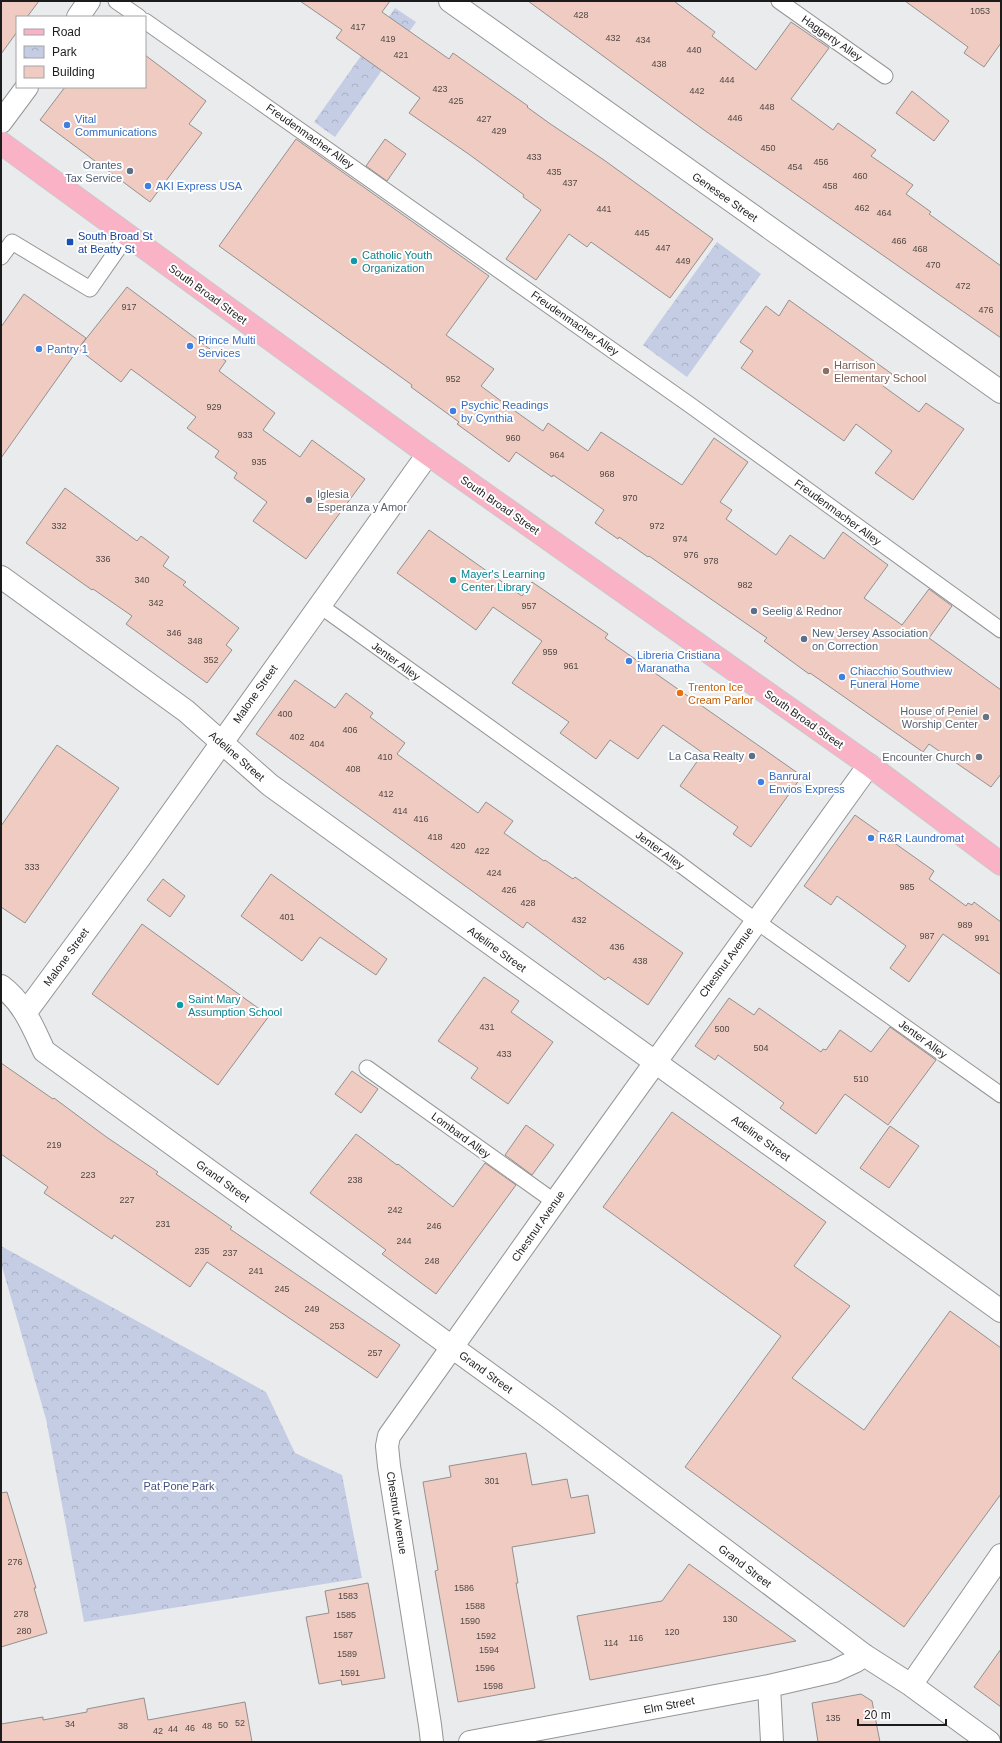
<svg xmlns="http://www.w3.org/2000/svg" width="1002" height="1743" font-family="Arial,sans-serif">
  <defs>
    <pattern id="park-crowns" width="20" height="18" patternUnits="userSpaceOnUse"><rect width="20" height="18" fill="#c5cde4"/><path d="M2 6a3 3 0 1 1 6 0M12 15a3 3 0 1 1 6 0" fill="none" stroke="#a9afc3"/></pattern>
  </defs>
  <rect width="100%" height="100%" fill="#eaebed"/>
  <path fill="url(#park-crowns)" d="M395,8L416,22L335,137L314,122Z
    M717,242L761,274L687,377L643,345Z
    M1,1246L266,1392L295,1453L342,1475L362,1578L84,1622L46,1419L1,1263Z"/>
  <path fill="#efcbc1" stroke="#939190" d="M1,1H39L27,17H17V32L1,54Z
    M300,1H390L382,12L449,59L453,53L528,106L527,107L549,123L604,160L713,239L670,298L591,242L587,247L569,234L536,280L506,259L541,210L523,197L524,195L470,155L409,113L420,98L336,38L342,30Z
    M528,1H674L715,32L712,36L756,70L791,22L829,48L791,99L833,130L838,123L876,150L871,156L913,185L906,194L931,212L929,214L1001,266V338L704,130Z
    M905,1H1001V43L984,67L964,53L968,47Z
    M145,55L206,101L189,124L202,133L150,202L40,120L65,87H145Z
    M912,91L949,121L934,141L896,113Z
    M296,139L489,276L446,335L494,369L481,386L501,401L543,431L548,423L588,451L601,432L682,485L714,438L748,462L720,502L732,510L726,519L776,555L790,535L824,559L843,532L888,565L864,598L902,625L929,589L952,606L929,638L1001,690V774L991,787L929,744L923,752L810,673L809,674L764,641L767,638L649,556L648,557L619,537L618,539L595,523L604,510L553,475L552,477L516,452L509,462L457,424L459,422L411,387L412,385L219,246Z
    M385,139L406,154L387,181L366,166Z
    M127,287L226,361L219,371L275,413L263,430L300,457L312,440L365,479L306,559L253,521L267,502L234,478L237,473L215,457L219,451L187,428L196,417L131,369L121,382L78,349Z
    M24,294L86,338L1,458V327Z
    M789,300L892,374L883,386L919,412L926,403L964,429L913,500L875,473L892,451L856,424L844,441L741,368L753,351L740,342L766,306L779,316Z
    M65,488L137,541L141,536L169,557L163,566L186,582L183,585L239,628L226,645L232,650L207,683L126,624L132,616L93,589L92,590L26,543Z
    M429,530L522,596L532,582L608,634L605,638L802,776L751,847L733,834L738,827L680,786L703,753L663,725L638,759L610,740L596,759L560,733L569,722L512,683L542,641L493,607L476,630L397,573Z
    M295,680L335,708L346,693L373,713L370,717L405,743L397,754L478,813L486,802L513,821L504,833L544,861L545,860L573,879L575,877L683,953L648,1005L608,977L605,980L527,922L523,928L256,734Z
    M57,745L119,788L25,923L1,907V826Z
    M855,815L934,871L929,879L966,906L968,903L972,905L974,902L1001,922V975L943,934L909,982L890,968L906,946L837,896L831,905L804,886Z
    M271,874L387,959L376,975L320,937L302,961L241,916Z
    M163,879L185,896L170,917L147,900Z
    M142,924L269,1016L218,1085L92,994Z
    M484,977L519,1001L511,1012L553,1042L508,1104L471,1078L478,1068L438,1041Z
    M729,998L754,1015L759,1008L821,1052L823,1049L826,1050L840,1030L871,1052L890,1027L936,1060L888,1125L845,1094L816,1134L780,1108L784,1103L718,1055L715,1060L695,1046Z
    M1,1063L53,1099L54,1098L105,1136L158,1172L156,1174L232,1227L230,1229L400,1345L377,1378L207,1262L190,1287L114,1235L112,1239L44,1193L48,1187L1,1154Z
    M352,1071L378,1089L361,1113L335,1094Z
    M672,1112L826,1222L794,1266L850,1306L792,1378L864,1430L950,1311L1001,1348V1494L904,1627L685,1467L781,1336L603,1207Z
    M526,1125L554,1145L532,1175L505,1155Z
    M890,1126L919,1146L889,1188L860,1168Z
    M356,1134L397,1165L398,1164L453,1207L485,1163L516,1185L436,1294L382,1254L386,1250L310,1193Z
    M526,1453L532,1485L567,1479L571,1498L588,1495L595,1533L512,1547L518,1583H516L535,1688L458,1702L435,1571L438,1570L423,1482L451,1477L449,1466Z
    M7,1492L36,1588H34L47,1633L1,1647V1493Z
    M689,1564L796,1641L590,1680L577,1616L662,1601Z
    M368,1583L385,1678L342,1685L341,1680L319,1684L306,1617L329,1613L325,1591Z
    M1001,1649V1707L974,1687Z
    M861,1694L872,1701L880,1742H818L812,1703Z
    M144,1698L148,1720L245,1702L252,1742H1V1724L43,1717V1720L87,1712V1709Z"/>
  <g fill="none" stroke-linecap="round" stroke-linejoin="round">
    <g stroke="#949596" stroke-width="17">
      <path id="lane" d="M116,1L139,17
        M779,1L885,76
        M145,21L690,405L1001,630
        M1,257L12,242L90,289L127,236
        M319,605L673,859L756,921L1001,1095
        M367,1068L555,1202"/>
    </g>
    <g stroke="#949596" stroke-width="24">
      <path id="street" d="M450,1L1001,392
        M78,17L89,1
        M1,122L27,87
        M1,577L186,711L270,785L1001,1311
        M1,986C23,1002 33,1027 44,1051L547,1416L864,1655L911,1685L989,1742
        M26,1012L141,856L428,454
        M911,1685L1001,1555
        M769,1686L772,1742
        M432,1742L430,1725L389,1466L387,1446L389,1436L555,1202L869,765
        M470,1742L769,1686L834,1671L856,1661L864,1655"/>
    </g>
    <g stroke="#c9c9c9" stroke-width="24">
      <path id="primary" d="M1,143L428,454L869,765L1001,864"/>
    </g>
    <use href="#lane" stroke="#fff" stroke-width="15"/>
    <use href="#street" stroke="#fff" stroke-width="22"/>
    <use href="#primary" stroke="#fab2c6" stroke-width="22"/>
  </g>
  <g fill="#3f7fe0" stroke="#fff" stroke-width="1.5">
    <circle cx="67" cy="125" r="4"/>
    <circle cx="148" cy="186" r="4"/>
    <circle cx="190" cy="346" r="4"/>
    <circle cx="39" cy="349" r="4"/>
    <circle cx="453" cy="411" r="4"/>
    <circle cx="629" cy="661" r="4"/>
    <circle cx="842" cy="677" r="4"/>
    <circle cx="761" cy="782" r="4"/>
    <circle cx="871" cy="838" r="4"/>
  </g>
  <g fill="#5c6f8a" stroke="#fff" stroke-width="1.5">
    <circle cx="130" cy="171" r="4"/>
    <circle cx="754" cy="611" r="4"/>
    <circle cx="804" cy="639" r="4"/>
    <circle cx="752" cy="756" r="4"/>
  </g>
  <rect fill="#1a4fb4" stroke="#fff" stroke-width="1.5" x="66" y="238" width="8" height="8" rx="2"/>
  <g fill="#0f9aa8" stroke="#fff" stroke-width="1.5">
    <circle cx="354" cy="261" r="4"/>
    <circle cx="453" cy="580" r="4"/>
    <circle cx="180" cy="1005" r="4"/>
  </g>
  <circle fill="#8d6e63" stroke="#fff" stroke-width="1.5" cx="826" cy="371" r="4"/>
  <g fill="#6b7280" stroke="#fff" stroke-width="1.5">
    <circle cx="309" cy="500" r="4"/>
    <circle cx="986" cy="717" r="4"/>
    <circle cx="979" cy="757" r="4"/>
  </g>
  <circle fill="#e8710a" stroke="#fff" stroke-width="1.5" cx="680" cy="693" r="4"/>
  <g text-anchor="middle" stroke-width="4" stroke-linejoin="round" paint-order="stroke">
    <g font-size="9" fill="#514846">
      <text x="980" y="14">1053</text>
      <text x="581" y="18">428</text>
      <text x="358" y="30">417</text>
      <text x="613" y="41">432</text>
      <text x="388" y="42">419</text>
      <text x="643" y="43">434</text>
      <text x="694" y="53">440</text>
      <text x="401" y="58">421</text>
      <text x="659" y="67">438</text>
      <text x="727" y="83">444</text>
      <text x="440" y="92">423</text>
      <text x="697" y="94">442</text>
      <text x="456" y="104">425</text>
      <text x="767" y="110">448</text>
      <text x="735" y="121">446</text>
      <text x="484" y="122">427</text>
      <text x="499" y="134">429</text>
      <text x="768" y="151">450</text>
      <text x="534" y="160">433</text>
      <text x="821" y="165">456</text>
      <text x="795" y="170">454</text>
      <text x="554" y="175">435</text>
      <text x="860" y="179">460</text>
      <text x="570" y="186">437</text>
      <text x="830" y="189">458</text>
      <text x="862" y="211">462</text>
      <text x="604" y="212">441</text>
      <text x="884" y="216">464</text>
      <text x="642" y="236">445</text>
      <text x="899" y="244">466</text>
      <text x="663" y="251">447</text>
      <text x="920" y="252">468</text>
      <text x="683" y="264">449</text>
      <text x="933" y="268">470</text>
      <text x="963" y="289">472</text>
      <text x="129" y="310">917</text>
      <text x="986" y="313">476</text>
      <text x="453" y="382">952</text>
      <text x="214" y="410">929</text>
      <text x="245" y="438">933</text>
      <text x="513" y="441">960</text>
      <text x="557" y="458">964</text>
      <text x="259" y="465">935</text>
      <text x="607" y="477">968</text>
      <text x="630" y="501">970</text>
      <text x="59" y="529">332</text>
      <text x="657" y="529">972</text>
      <text x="680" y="542">974</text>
      <text x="691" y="558">976</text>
      <text x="103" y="562">336</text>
      <text x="711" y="564">978</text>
      <text x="142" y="583">340</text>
      <text x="745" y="588">982</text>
      <text x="156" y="606">342</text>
      <text x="529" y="609">957</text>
      <text x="174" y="636">346</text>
      <text x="195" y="644">348</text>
      <text x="550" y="655">959</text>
      <text x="211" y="663">352</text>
      <text x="571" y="669">961</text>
      <text x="285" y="717">400</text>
      <text x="350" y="733">406</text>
      <text x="297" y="740">402</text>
      <text x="317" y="747">404</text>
      <text x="385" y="760">410</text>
      <text x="353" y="772">408</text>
      <text x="386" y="797">412</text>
      <text x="400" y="814">414</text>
      <text x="421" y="822">416</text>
      <text x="435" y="840">418</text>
      <text x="458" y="849">420</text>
      <text x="482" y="854">422</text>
      <text x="32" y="870">333</text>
      <text x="494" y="876">424</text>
      <text x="907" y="890">985</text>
      <text x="509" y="893">426</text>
      <text x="528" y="906">428</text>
      <text x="287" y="920">401</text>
      <text x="579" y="923">432</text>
      <text x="965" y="928">989</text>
      <text x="927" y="939">987</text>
      <text x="982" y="941">991</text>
      <text x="617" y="950">436</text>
      <text x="640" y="964">438</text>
      <text x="487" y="1030">431</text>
      <text x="722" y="1032">500</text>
      <text x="761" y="1051">504</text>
      <text x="504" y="1057">433</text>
      <text x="861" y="1082">510</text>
      <text x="54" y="1148">219</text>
      <text x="88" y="1178">223</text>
      <text x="355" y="1183">238</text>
      <text x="127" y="1203">227</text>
      <text x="395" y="1213">242</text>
      <text x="163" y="1227">231</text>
      <text x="434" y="1229">246</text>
      <text x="404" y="1244">244</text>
      <text x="202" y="1254">235</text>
      <text x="230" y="1256">237</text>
      <text x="432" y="1264">248</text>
      <text x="256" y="1274">241</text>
      <text x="282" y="1292">245</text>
      <text x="312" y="1312">249</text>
      <text x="337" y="1329">253</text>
      <text x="375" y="1356">257</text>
      <text x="492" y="1484">301</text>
      <text x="15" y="1565">276</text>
      <text x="464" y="1591">1586</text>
      <text x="348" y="1599">1583</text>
      <text x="475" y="1609">1588</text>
      <text x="21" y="1617">278</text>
      <text x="346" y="1618">1585</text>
      <text x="730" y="1622">130</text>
      <text x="470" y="1624">1590</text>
      <text x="24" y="1634">280</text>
      <text x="672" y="1635">120</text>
      <text x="343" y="1638">1587</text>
      <text x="486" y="1639">1592</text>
      <text x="636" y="1641">116</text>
      <text x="611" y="1646">114</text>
      <text x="489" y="1653">1594</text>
      <text x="347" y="1657">1589</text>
      <text x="485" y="1671">1596</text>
      <text x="350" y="1676">1591</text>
      <text x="493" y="1689">1598</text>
      <text x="833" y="1721">135</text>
      <text x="240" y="1726">52</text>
      <text x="70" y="1727">34</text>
      <text x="223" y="1728">50</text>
      <text x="123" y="1729">38</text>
      <text x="207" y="1729">48</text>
      <text x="190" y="1731">46</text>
      <text x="173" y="1732">44</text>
      <text x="158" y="1734">42</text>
    </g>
    <g font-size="11" fill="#1c1c1d" stroke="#fff">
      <text transform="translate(832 38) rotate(35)" y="4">Haggerty Alley</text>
      <text transform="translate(310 136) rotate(35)" y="4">Freudenmacher Alley</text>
      <text transform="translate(725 197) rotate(35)" y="4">Genesee Street</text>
      <text transform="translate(208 294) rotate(36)" y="4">South Broad Street</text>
      <text transform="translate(575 323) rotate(35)" y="4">Freudenmacher Alley</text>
      <text transform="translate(500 505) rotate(35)" y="4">South Broad Street</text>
      <text transform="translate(838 512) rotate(36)" y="4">Freudenmacher Alley</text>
      <text transform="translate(396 661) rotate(36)" y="4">Jenter Alley</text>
      <text transform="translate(255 694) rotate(-55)" y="4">Malone Street</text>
      <text transform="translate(804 719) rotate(35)" y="4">South Broad Street</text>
      <text transform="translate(237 756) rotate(41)" y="4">Adeline Street</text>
      <text transform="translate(660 850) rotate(36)" y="4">Jenter Alley</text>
      <text transform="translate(497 949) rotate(36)" y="4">Adeline Street</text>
      <text transform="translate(66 957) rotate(-54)" y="4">Malone Street</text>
      <text transform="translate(726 962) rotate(-54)" y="4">Chestnut Avenue</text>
      <text transform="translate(923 1039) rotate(36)" y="4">Jenter Alley</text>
      <text transform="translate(461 1135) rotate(36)" y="4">Lombard Alley</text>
      <text transform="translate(761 1138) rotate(36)" y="4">Adeline Street</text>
      <text transform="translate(223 1181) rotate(36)" y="4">Grand Street</text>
      <text transform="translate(538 1226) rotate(-55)" y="4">Chestnut Avenue</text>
      <text transform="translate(486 1372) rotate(36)" y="4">Grand Street</text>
      <text transform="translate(397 1513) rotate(81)" y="4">Chestnut Avenue</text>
      <text transform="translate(745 1566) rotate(37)" y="4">Grand Street</text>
      <text transform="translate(669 1705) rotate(-11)" y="4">Elm Street</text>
    </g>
    <g font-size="11" fill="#366cbe" stroke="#fff" text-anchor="start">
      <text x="75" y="123">Vital<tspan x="75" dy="13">Communications</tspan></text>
      <text x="156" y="190">AKI Express USA</text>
      <text x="198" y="344">Prince Multi<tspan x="198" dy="13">Services</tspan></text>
      <text x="47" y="353">Pantry 1</text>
      <text x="461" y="409">Psychic Readings<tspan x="461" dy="13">by Cynthia</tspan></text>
      <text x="637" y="659">Libreria Cristiana<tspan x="637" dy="13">Maranatha</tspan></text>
      <text x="850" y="675">Chiacchio Southview<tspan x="850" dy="13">Funeral Home</tspan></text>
      <text x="769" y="780">Banrural<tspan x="769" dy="13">Envios Express</tspan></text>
      <text x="879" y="842">R&amp;R Laundromat</text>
    </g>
    <g font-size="11" fill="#4e5e75" stroke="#fff" text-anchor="end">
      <text x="122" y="169">Orantes<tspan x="122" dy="13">Tax Service</tspan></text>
      <text x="762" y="615" text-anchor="start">Seelig &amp; Rednor</text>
      <text x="812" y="637" text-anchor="start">New Jersey Association<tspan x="812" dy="13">on Correction</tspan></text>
      <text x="744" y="760">La Casa Realty</text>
    </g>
    <g font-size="11" fill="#164399" stroke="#fff" text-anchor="start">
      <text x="78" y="240">South Broad St<tspan x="78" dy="13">at Beatty St</tspan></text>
    </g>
    <g font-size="11" fill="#0d838f" stroke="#fff" text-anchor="start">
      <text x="362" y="259">Catholic Youth<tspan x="362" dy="13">Organization</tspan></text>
      <text x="461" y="578">Mayer's Learning<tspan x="461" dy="13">Center Library</tspan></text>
      <text x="188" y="1003">Saint Mary<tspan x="188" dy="13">Assumption School</tspan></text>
    </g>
    <g font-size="11" fill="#785e54" stroke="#fff" text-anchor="start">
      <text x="834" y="369">Harrison<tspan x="834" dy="13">Elementary School</tspan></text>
    </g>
    <g font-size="11" fill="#5b616d" stroke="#fff" text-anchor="end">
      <text x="317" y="498" text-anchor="start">Iglesia<tspan x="317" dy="13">Esperanza y Amor</tspan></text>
      <text x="978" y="715">House of Peniel<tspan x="978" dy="13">Worship Center</tspan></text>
      <text x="971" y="761">Encounter Church</text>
    </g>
    <g font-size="11" fill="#c56008" stroke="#fff" text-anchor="start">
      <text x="688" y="691">Trenton Ice<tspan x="688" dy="13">Cream Parlor</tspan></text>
    </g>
    <g font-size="11" fill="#42507b" stroke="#fff">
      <text x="179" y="1490">Pat Pone Park</text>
    </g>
  </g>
  <rect width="1002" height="1743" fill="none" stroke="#1c1c1d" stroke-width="4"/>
  <rect x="16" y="16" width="130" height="72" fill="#ffffff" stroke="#a4a4a5"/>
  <rect x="24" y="29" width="20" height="6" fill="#fab2c6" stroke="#a4a4a5"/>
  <text x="52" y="36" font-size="12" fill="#1c1c1d">Road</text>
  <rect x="24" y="46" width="20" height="12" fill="url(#park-crowns)" stroke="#a4a4a5"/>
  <text x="52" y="56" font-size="12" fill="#1c1c1d">Park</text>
  <rect x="24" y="66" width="20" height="12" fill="#efcbc1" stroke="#a4a4a5"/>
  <text x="52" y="76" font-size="12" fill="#1c1c1d">Building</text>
  <path d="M858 1719v6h88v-6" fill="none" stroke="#1c1c1d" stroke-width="2"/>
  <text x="864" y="1719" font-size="12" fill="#1c1c1d" stroke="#ffffff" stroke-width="3" paint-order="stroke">20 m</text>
</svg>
